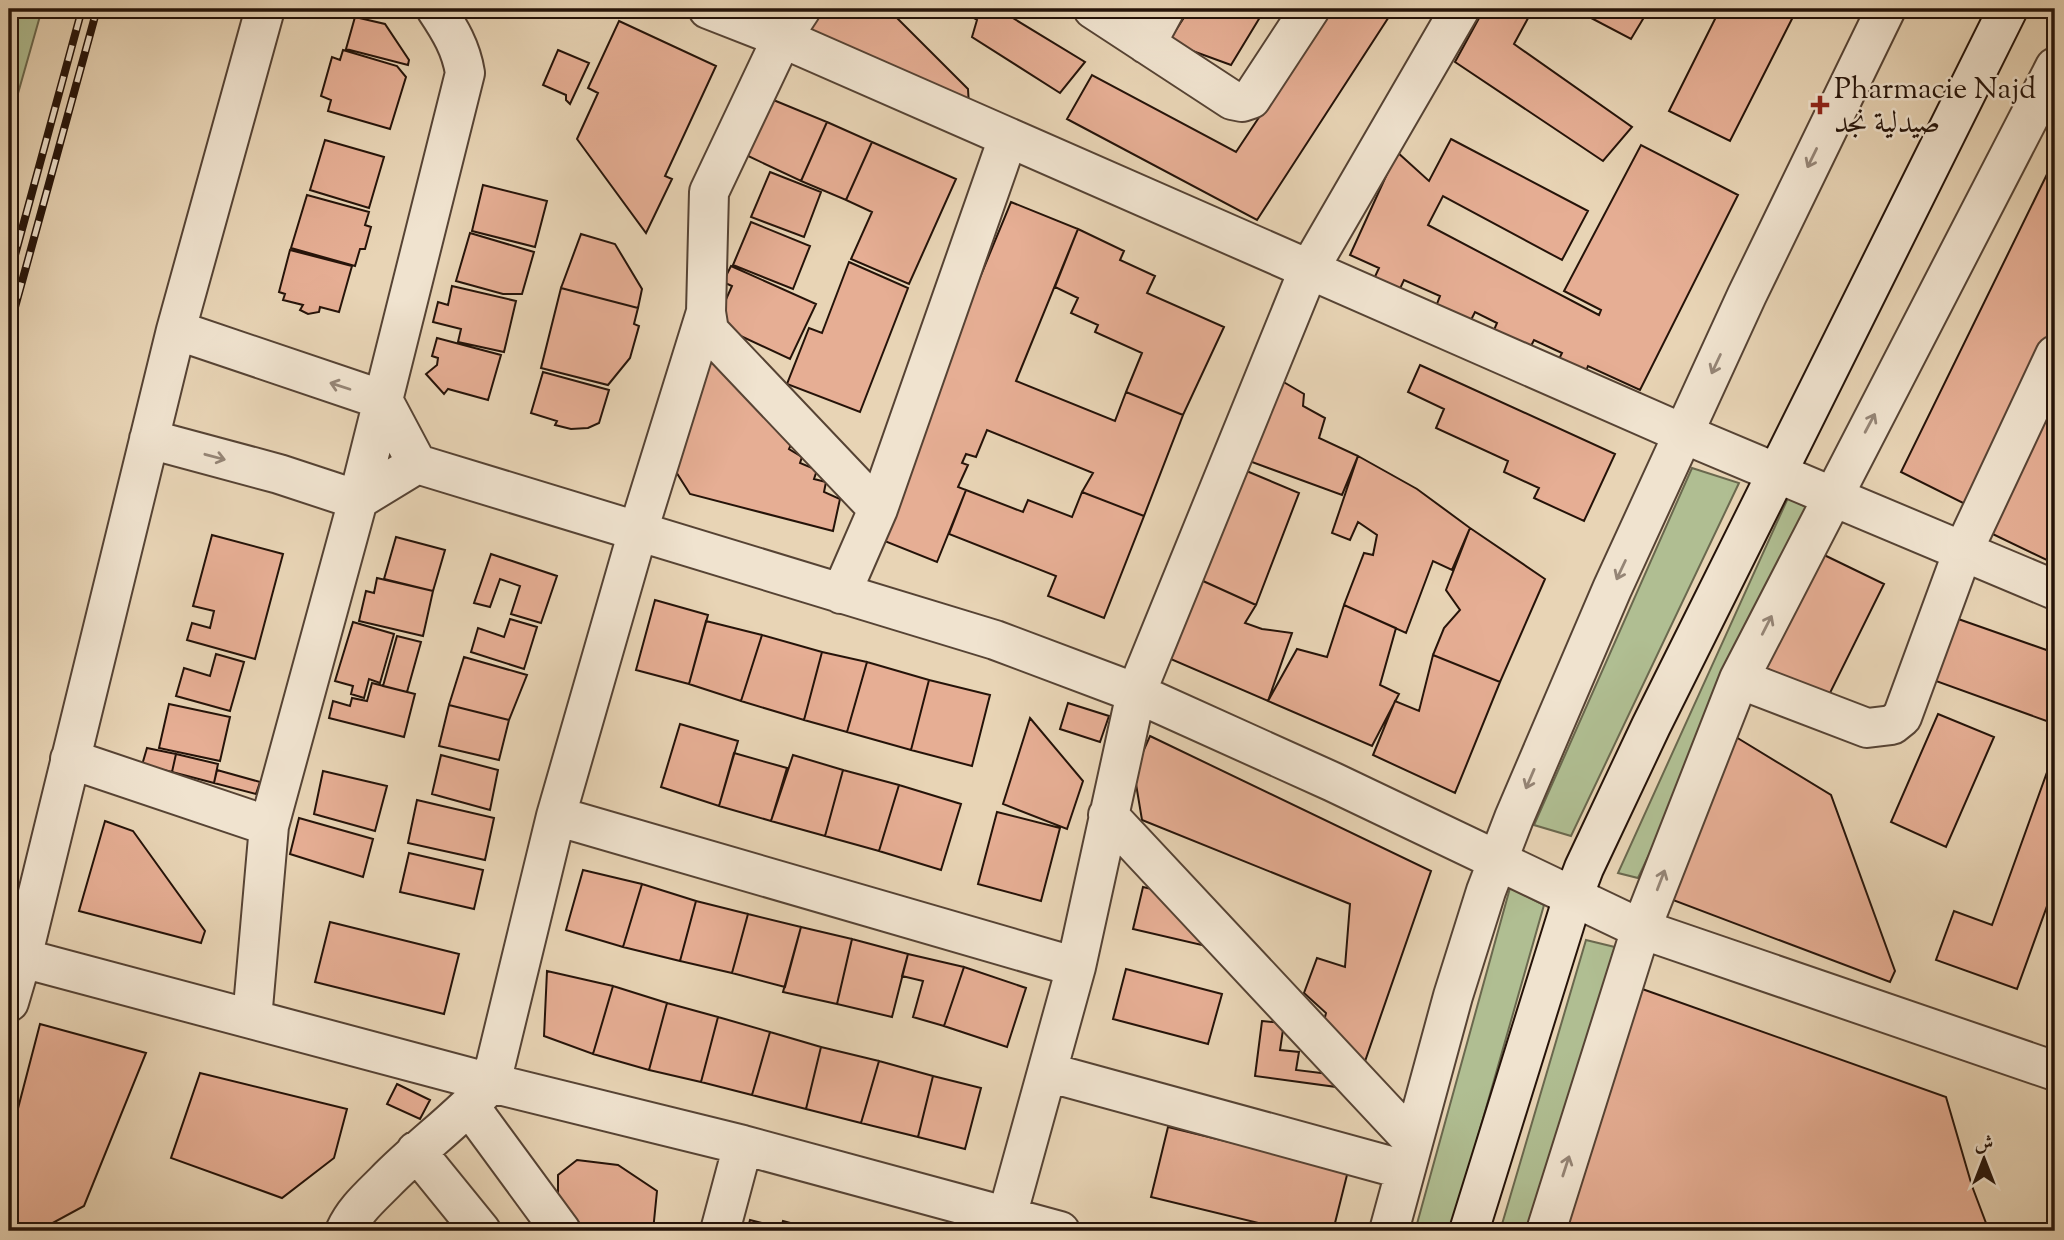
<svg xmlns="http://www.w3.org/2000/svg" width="2064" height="1240" font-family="'Sorts Mill Goudy',Amiri,serif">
  <rect width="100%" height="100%" fill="#e8d4b5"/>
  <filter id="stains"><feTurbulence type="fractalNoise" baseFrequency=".00286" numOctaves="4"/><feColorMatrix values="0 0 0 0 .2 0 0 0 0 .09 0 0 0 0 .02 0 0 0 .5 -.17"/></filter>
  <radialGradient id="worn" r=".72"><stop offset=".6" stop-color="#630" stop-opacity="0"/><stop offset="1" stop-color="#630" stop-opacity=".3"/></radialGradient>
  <path fill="#b0be92" stroke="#6a684e" stroke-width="2" d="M9,9H42L9,125Z
    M1692,468L1739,483L1571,836L1534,825Z
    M1788,498L1812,510L1638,878L1618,873Z
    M1510,888L1544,905L1451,1231H1415Z
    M1586,940L1623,949L1535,1231H1500Z"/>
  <path fill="#e6ae94" stroke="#251309" stroke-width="2" d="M817,9H888L968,89L969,106L802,38Z
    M959,9H998L1085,62L1060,93L972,37L977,20Z
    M1181,9H1265L1231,65L1168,42L1183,19L1177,15Z
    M1331,9H1394L1257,220L1067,119L1092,75L1236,152Z
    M1484,9H1533L1514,44L1632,127L1603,161L1455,62Z
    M1574,9H1649L1631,39Z
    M1720,9H1797L1730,141L1669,111Z
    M355,17L385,24L409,60L408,65L346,49Z
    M619,21L716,66L665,176L672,179L646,233L577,139L598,93L588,88Z
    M343,50L397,66L406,77L390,129L328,111L331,100L321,96L332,57L340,60Z
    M558,50L589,63L570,104L566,100V95L543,85Z
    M771,99L827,122L801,181L746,155Z
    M827,122L872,142L846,200L801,181Z
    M1451,139L1588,211L1562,260L1443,196L1428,225L1599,315L1601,310L1564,291L1641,145L1738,195L1640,390L1588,366L1584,376L1557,363L1562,353L1534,340L1527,354L1491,337L1497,323L1475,312L1469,324L1435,309L1440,296L1404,280L1397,295L1372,283L1379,268L1350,255L1397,152L1429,181Z
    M325,140L384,157L369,208L310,190Z
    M872,142L956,179L909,284L851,259L872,212L846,200Z
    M2055,158V321L1965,504L1901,472Z
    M770,172L821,192L804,237L751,217Z
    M483,185L547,201L535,247L472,231Z
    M307,195L369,212L365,225L371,227L365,249H360L355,266L291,248Z
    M1011,202L1078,229L1016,381L1115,421L1126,392L1183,415L1144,516L1082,492L1093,473L987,430L976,457L966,454L962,463L968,465L958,487L966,490L937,562L882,540L916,433Z
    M751,222L810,246L793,289L733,265Z
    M1078,229L1124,251L1120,260L1155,276L1147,293L1224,327L1183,415L1126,392L1142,353L1095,332L1098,325L1071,313L1078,298L1055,287Z
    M470,233L534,252L522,294H503L456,281Z
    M581,234L615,244L642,289L638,308L561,288Z
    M290,250L352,266L339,312L320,307L319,312L308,314L300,310L303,305L283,300L285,294L279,292Z
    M849,262L908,288L860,412L787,384L809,328L822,333Z
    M731,266L816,304L790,359L715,324L732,286L723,282Z
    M452,286L516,301L504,352L458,342L461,329L433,322L438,302L448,305Z
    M561,288L638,308L634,324L639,326L630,358L608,385L541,368Z
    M437,338L501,355L488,400L448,389L444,394L426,374L437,365L438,358L432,356Z
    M706,355L793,440L789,449L802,457L800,463L817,470L814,479L826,482L824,492L840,499L833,531L690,494L673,467Z
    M1420,365L1615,454L1584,521L1534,498L1539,488L1504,472L1508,461L1436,428L1444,409L1408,392Z
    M2055,370V564L1978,527Z
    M543,372L609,390L599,423L588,428L571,429L555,425L557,421L531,413Z
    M1275,377L1304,394L1303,406L1325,418L1319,438L1358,456L1342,495L1241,458Z
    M1358,456L1417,489L1470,528L1452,570L1433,561L1406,633L1344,605L1364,553L1373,555L1377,535L1358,522L1350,540L1332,533Z
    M1237,467L1299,493L1256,605L1192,576Z
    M966,490L1023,512L1028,500L1072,517L1082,492L1144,516L1104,618L1048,596L1056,576L949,534Z
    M1470,528L1545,579L1500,682L1433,655L1444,628L1460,610L1446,590Z
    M212,535L283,554L255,659L187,640L192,623L210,628L214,611L193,606Z
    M396,537L445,550L433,591L384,579Z
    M1820,553L1884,584L1827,699L1764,667Z
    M491,554L557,576L541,623L511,614L520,586L500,579L490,607L474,603Z
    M1192,576L1256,605L1245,623L1262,629L1292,633L1268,701L1166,657Z
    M377,578L433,591L423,636L359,621L366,591L374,593Z
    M655,600L708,615L689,684L636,670Z
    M1344,605L1396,628L1380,685L1399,694L1372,746L1268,701L1297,649L1327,657Z
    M1944,614L2055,653V724L1922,676Z
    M510,619L537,627L524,669L471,652L478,628L504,637Z
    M706,621L762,635L741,701L689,684Z
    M353,622L394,634L380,683L369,679L364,698L351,694L353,686L335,681Z
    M762,635L822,652L804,720L741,701Z
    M397,636L421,642L407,692L383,686Z
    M822,652L867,662L847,732L804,720Z
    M216,654L244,662L230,711L176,696L184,668L210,676Z
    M1433,655L1500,682L1455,793L1373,755L1395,701L1419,711Z
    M464,657L527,675L509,720L449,705Z
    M867,662L929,680L911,750L847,732Z
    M929,680L990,695L972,766L911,750Z
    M372,683L415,694L404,737L329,718L333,701L350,706L352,698L367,701Z
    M1068,703L1109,716L1100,742L1060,729Z
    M169,704L230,717L220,761L159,748Z
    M449,705L509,720L499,760L439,746Z
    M1938,714L1994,737L1946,847L1891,822Z
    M1030,718L1083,781L1067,829L1003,804Z
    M680,724L738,741L719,806L661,787Z
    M1731,734L1831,795L1895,971L1890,982L1665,897Z
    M1150,736L1431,871L1363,1067L1321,1033L1326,1013L1304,993L1317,958L1345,967L1350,904L1142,820L1134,772Z
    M147,748L176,754L172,772L142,765Z
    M2055,750V884L2017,989L1936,960L1954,911L1992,925Z
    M734,753L787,768L771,821L719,806Z
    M176,754L218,764L214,783L172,772Z
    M441,755L498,770L490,810L432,794Z
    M793,755L843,770L825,836L771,821Z
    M217,770L260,782L256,794L214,783Z
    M843,770L899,785L879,851L825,836Z
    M323,771L387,786L375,831L314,814Z
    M899,785L961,804L941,870L879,851Z
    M417,800L494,818L485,860L408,843Z
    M997,812L1060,828L1041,901L978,884Z
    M299,818L373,839L363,877L290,854Z
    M105,821L133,831L205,931L201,943L79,911Z
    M409,853L483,870L474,909L400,892Z
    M583,870L642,884L623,947L566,930Z
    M642,884L696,901L680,961L623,947Z
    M1143,887L1169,893L1206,946L1133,929Z
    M696,901L748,914L732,973L680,961Z
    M748,914L801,927L785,987L732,973Z
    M330,922L459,954L444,1014L315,982Z
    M801,927L852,939L837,1004L783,992Z
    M852,939L908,954L892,1017L837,1004Z
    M908,954L964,967L944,1026L913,1017L923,981L902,976Z
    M964,967L1026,988L1007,1047L944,1026Z
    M1126,969L1222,994L1208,1044L1113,1019Z
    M547,971L613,986L593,1054L544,1036Z
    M1631,985L1946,1097L1972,1186L1989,1231H1562Z
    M613,986L667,1003L649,1070L593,1054Z
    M667,1003L718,1017L701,1082L649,1070Z
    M718,1017L770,1032L752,1095L701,1082Z
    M1262,1021L1284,1023L1280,1050L1299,1052L1296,1070L1345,1076L1344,1088L1255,1076Z
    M40,1024L146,1053L84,1206L38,1231H9V1143Z
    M770,1032L821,1047L806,1109L752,1095Z
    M821,1047L879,1061L861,1123L806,1109Z
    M879,1061L933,1076L918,1137L861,1123Z
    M200,1073L347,1109L334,1158L282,1198L171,1158Z
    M933,1076L981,1088L965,1149L918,1137Z
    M397,1084L430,1100L420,1119L387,1104Z
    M1168,1127L1348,1171L1333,1231H1292L1151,1197Z
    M577,1160L618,1165L657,1191L653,1231H583L558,1197V1175Z
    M750,1220L781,1228L783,1221L805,1227L804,1231H747Z"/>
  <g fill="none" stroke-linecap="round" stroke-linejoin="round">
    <g stroke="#564334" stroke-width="42">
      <path id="street" d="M708,9L782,38L1684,434L2055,590
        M1093,9L1232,100L1242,102L1251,99L1310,9
        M1146,44L1165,9
        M706,312L709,331L878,509
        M176,330L383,400L417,464L995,640L1136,693L1333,782L1641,929L2055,1071
        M149,439L279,474L358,500L417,464
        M841,594L878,509L1008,138
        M1739,679L1867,728L1892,725L1902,717L1963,551L2055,355
        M70,759L269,826
        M1108,815L1413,1141
        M556,816L1076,967
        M22,958L491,1083L743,1145L1060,1231
        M9,1002L22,958L176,330L265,9
        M252,1019L269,826L358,500L465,73C461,48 450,30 436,9
        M1047,1072L1405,1170
        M470,1107L561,1231
        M416,1151L481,1231
        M345,1231C354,1211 369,1198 385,1182C419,1147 459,1119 491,1083L556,816L638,531L706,312L709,192L782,38L801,9
        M720,1231L743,1145
        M1003,1231L1076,967L1136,693L1308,271L1460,9
        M1389,1231L1453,996L1486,891L1514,818L1612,589L1747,295L1886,9
        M1546,1231L1641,929L1739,679L2055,67"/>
    </g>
    <g stroke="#251309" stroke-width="42">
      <path id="secondary" d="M1469,1231L1573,897L1584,868L1651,726L2008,9"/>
    </g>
    <use href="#street" stroke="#f0e3cf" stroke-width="38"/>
    <use href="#secondary" stroke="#f0e3cf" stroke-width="38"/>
    <g stroke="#251309" stroke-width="8">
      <path id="rail" d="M9,277L82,9
        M9,329L97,9"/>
    </g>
    <use href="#rail" stroke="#f0e3cf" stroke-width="5" stroke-dasharray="16" stroke-linecap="butt"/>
  </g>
  <defs><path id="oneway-shaft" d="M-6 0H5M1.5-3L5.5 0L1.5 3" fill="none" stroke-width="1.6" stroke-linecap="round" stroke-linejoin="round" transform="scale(1.75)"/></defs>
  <g stroke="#958576">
    <use href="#oneway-shaft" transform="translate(1812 158) rotate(116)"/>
    <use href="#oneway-shaft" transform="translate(1716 364) rotate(115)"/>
    <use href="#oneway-shaft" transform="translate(340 386) rotate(-162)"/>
    <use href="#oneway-shaft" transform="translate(1870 423) rotate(-62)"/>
    <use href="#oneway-shaft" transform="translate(215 457) rotate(15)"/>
    <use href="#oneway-shaft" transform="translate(1621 570) rotate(115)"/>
    <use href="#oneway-shaft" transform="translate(1767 625) rotate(-63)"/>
    <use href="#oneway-shaft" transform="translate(1530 779) rotate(113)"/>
    <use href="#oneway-shaft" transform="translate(1661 880) rotate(-69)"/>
    <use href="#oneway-shaft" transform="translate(1566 1166) rotate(-72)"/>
  </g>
  <path fill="#8f2418" stroke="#f0e3cf" stroke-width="2.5" d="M1816.5 94.5h7v7h7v7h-7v7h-7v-7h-7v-7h7z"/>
  <g text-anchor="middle" stroke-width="5" stroke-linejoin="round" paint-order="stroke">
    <g font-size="30" fill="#251309" stroke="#f0e3cf" text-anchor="start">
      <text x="1834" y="98">Pharmacie Najd<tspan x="1834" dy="34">صيدلية نجد</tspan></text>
    </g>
  </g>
  <rect width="2064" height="1240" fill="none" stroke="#e8d4b5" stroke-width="35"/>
  <rect x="10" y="10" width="2043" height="1219" fill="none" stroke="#251309" stroke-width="3.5"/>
  <rect x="18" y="18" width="2029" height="1205" fill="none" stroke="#251309" stroke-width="2"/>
  <g transform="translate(1984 1159)" stroke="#f0e3cf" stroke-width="5" paint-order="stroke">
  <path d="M0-5L12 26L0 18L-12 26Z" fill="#251309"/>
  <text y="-10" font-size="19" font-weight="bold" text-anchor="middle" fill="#251309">ش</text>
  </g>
  <rect width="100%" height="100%" filter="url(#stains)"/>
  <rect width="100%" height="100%" fill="url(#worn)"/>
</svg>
